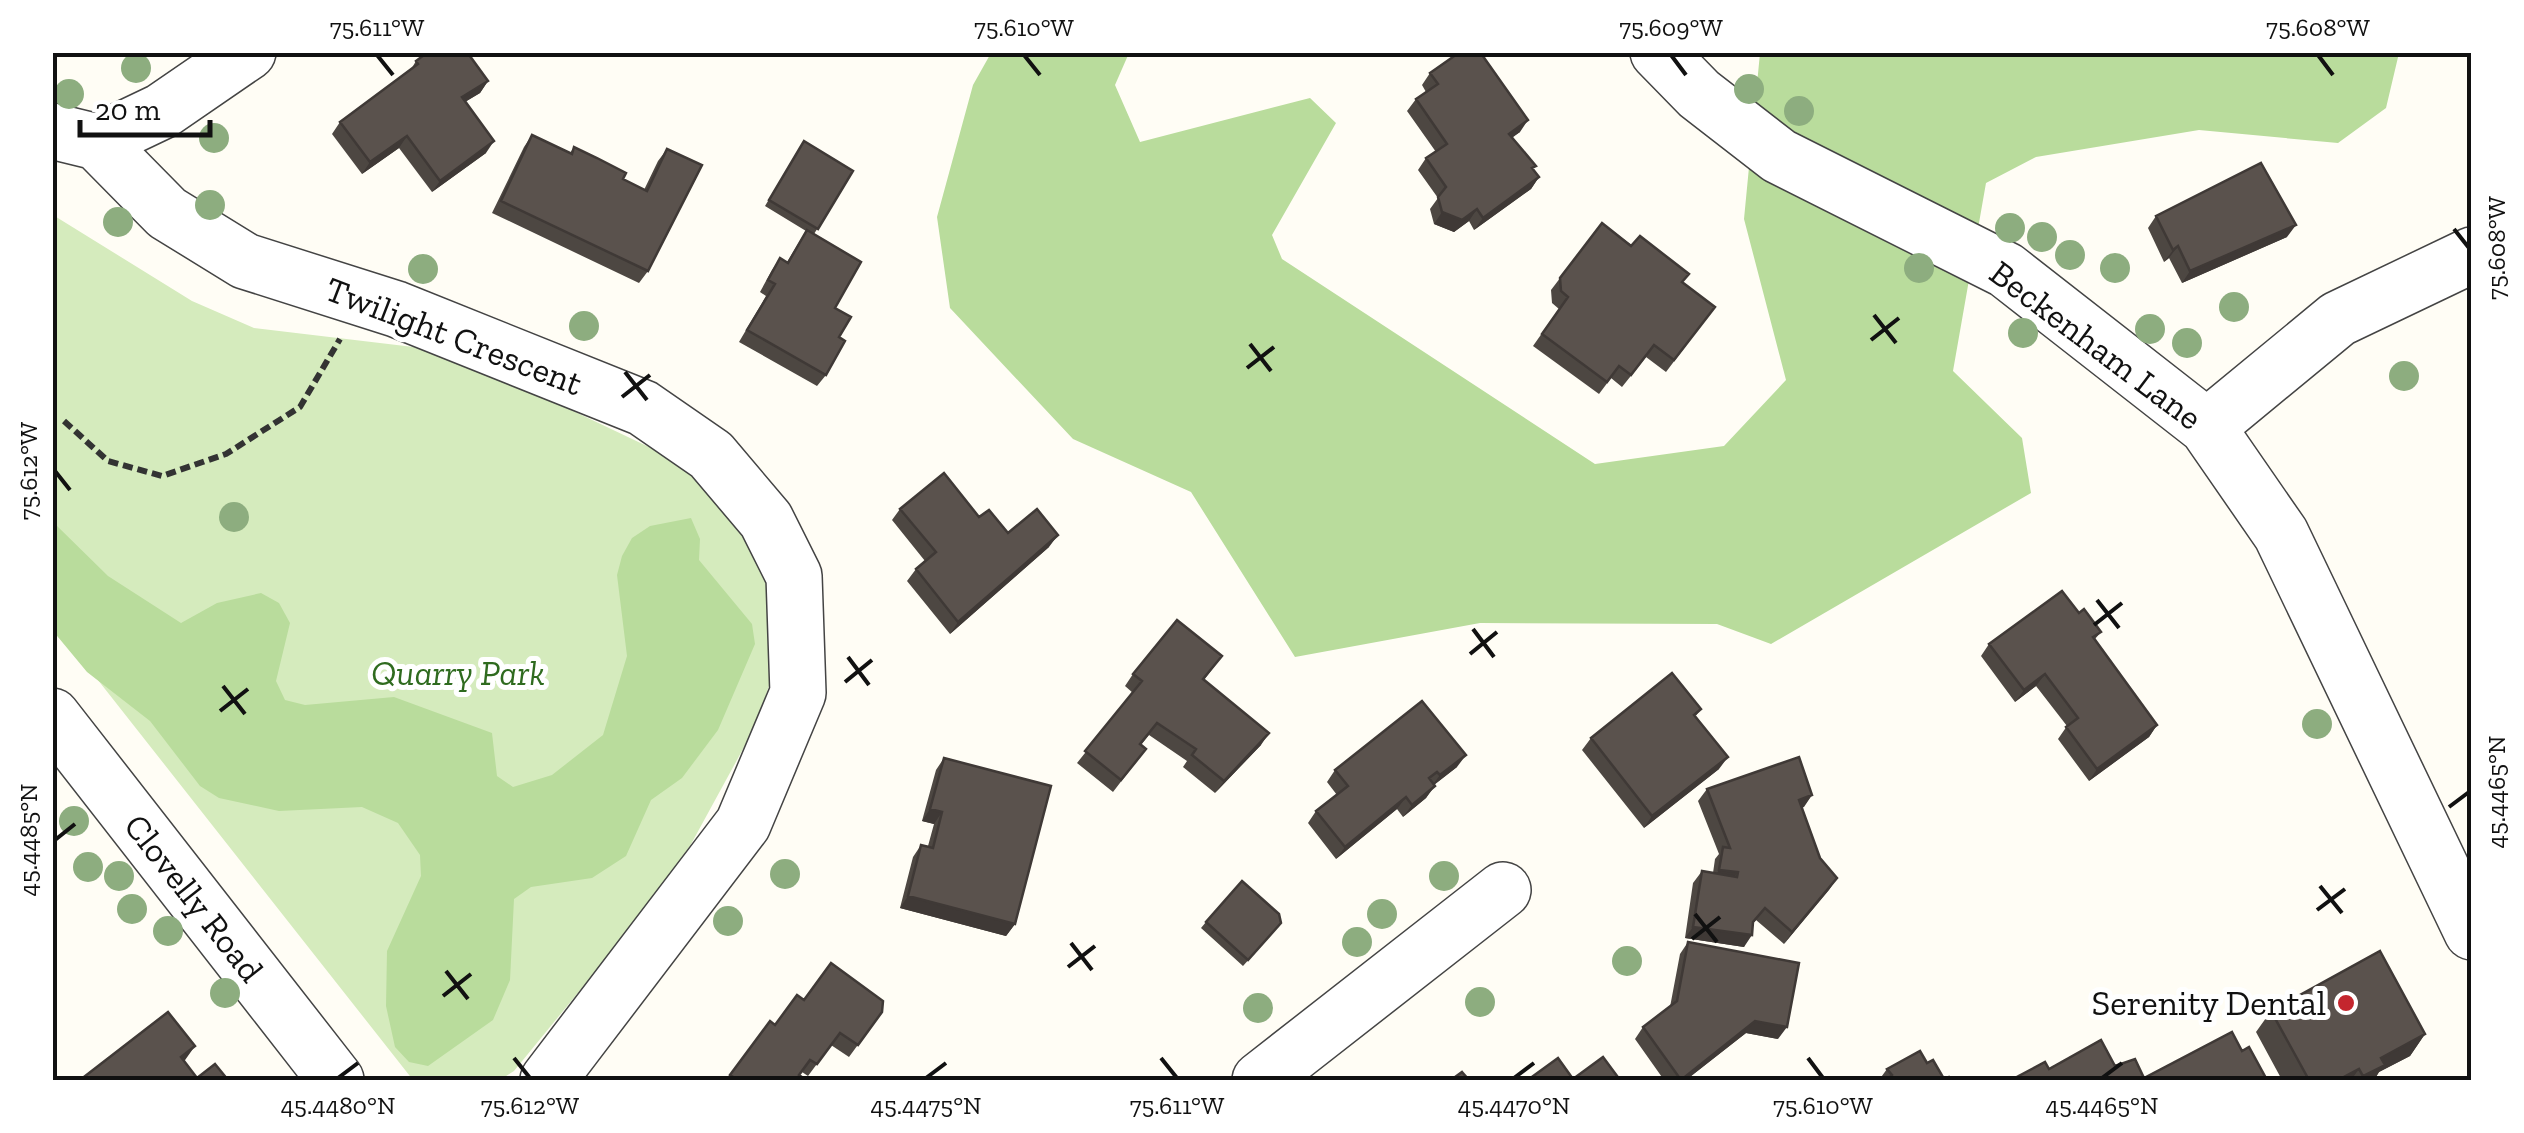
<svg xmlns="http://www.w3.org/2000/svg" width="2524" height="1133" font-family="'Zilla Slab',serif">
  <rect width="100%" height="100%" fill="#fffdf5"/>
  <path fill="#d5ebbd" d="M53,215L192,301L254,328L447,351L670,457L720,494L758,559L779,616L773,674L755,727L690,846L626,934L514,1071L500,1080H413L53,623Z"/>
  <path fill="#b9dc9c" d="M991,53H1129L1115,85L1140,142L1310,98L1336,123L1272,235L1282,259L1595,464L1724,446L1786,380L1744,219L1760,53H2399L2386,108L2338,143L2199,130L2036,157L1986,183L1953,371L2022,438L2031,493L1771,644L1717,624L1480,623L1295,657L1191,492L1073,439L950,308L937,217L973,85Z
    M691,518L700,539L699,560L752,624L755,644L718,730L682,778L651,800L626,856L592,878L531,887L514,899L510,980L493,1020L428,1066L409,1062L395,1047L386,1006L387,951L421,876L420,855L398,823L362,807L279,811L219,798L200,786L150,721L87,672L53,631V522L108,576L181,623L217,603L261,593L279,603L290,623L276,681L285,700L305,705L394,697L492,733L497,776L513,787L552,775L603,735L627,656L617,575L622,556L632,538L650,526Z"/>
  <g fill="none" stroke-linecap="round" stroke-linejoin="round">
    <g stroke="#444" stroke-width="58">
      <path id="minor" d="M1658,52L1699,94L1779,156L2006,270L2207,427L2281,534L2472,932
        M52,131L97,142L162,111L248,52
        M97,142L167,213L245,261L396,309L643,408L711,455L766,520L794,576L798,693L743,824L548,1080
        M2207,427L2338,319L2472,255
        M52,716L336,1080
        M1260,1080L1503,890"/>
    </g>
    <path stroke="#333" stroke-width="6" stroke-dasharray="10 5" stroke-linecap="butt" d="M64,421L108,461L162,476L226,454L300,407L340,339"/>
    <use href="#minor" stroke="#fff" stroke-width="55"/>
  </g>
  <g fill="#8dad7f">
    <circle cx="136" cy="68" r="15"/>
    <circle cx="1749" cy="89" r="15"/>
    <circle cx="69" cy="94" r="15"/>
    <circle cx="1799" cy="111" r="15"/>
    <circle cx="214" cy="138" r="15"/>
    <circle cx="210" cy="205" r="15"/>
    <circle cx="118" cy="222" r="15"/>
    <circle cx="2010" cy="228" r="15"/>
    <circle cx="2042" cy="237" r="15"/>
    <circle cx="2070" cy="255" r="15"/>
    <circle cx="1919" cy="268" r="15"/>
    <circle cx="2115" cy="268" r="15"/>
    <circle cx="423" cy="269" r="15"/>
    <circle cx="2234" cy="307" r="15"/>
    <circle cx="584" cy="326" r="15"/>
    <circle cx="2150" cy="329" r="15"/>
    <circle cx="2023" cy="333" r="15"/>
    <circle cx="2187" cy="343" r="15"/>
    <circle cx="2404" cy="376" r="15"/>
    <circle cx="234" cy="517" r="15"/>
    <circle cx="2317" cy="724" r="15"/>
    <circle cx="74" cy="821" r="15"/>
    <circle cx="88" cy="867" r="15"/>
    <circle cx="785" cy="874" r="15"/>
    <circle cx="119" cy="876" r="15"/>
    <circle cx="1444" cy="876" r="15"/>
    <circle cx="132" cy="909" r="15"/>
    <circle cx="1382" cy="914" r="15"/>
    <circle cx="728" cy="921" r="15"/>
    <circle cx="168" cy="931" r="15"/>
    <circle cx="1357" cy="942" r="15"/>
    <circle cx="1627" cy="961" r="15"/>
    <circle cx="225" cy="993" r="15"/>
    <circle cx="1480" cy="1002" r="15"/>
    <circle cx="1258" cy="1008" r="15"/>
  </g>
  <path fill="#4d4742" d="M416,61L488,81L480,93L465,102L486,153L432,192L399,148L362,174L332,134L340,122L410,71Z
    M1430,73L1520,132L1512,137L1539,177L1531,189L1474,230L1469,221L1454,232L1434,224L1430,209L1438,198L1418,170L1426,158L1436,152L1407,111L1416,99L1426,92L1422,85Z
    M532,135L570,153L574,147L623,179L644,190L658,161L667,149L648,271L639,283L492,213L524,147Z
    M804,141L853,171L814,234L835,308L839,337L826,375L817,386L739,342L766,296L760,292L772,270L780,258L787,262L806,231L765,206Z
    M2156,216L2287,237L2182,283L2169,258L2164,262L2148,228Z
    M1602,223L1715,307L1666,372L1646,357L1622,387L1611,378L1599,394L1533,346L1559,309L1552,303L1551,290Z
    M900,509L979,517L1008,533L1049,547L950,634L907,581L916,569L925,561L892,520Z
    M2079,613L2101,632L2095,639L2157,725L2149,737L2089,781L2058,739L2067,726L2036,686L2015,702L1981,656L1989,644Z
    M1222,656L1204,680L1261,745L1215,793L1183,767L1187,761L1149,735L1141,745L1146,749L1113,792L1077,763L1133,693L1125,686L1133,674Z
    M1701,709L1695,717L1719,769L1644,828L1582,750L1591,738Z
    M944,758L1015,924L1006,936L900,908L913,857L921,845L928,846L934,824L922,821L936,770Z
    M1457,767L1434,785L1426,798L1403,817L1397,809L1336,859L1308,823L1316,811L1337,795L1327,782L1335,770Z
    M1707,789L1812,795L1802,808L1820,858L1837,878L1784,944L1756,920L1752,925L1744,947L1685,938L1693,883L1702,871L1713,873L1715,859L1719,854L1698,801Z
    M1206,922L1276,929L1243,966L1201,928Z
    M1688,942L1778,1039L1746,1033L1686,1080H1664L1635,1039L1643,1027L1670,1007L1680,954Z
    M804,1000L882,1012L849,1057L831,1045L808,1076L802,1072L799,1075L806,1080H726L770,1021L775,1025Z
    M2271,1011L2425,1034L2410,1056L2379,1072L2374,1080H2282L2256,1032Z
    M1927,1063L1944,1079L1952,1080H1879L1887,1069Z"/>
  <path fill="#3f3936" d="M488,81L480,93L453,109L462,97Z
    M1528,120L1520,132L1501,146L1509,134Z
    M407,136L399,148L362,174L370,162Z
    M494,141L486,153L432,192L440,181Z
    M1539,177L1531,189L1474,230L1483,218Z
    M1477,209L1469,221L1454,232L1434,224L1442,212Z
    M2296,225L2287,237L2182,283L2190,271Z
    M2178,246L2169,258L2164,262L2173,250Z
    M1058,535L1049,547L950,634L958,622Z
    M2045,674L2036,686L2015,702L2024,690Z
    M2157,725L2149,737L2089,781L2097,769Z
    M1269,733L1261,745L1215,793L1224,781Z
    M1466,755L1457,767L1431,787L1440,775Z
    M1728,757L1719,769L1644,828L1652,816Z
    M1435,786L1426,798L1403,817L1412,805Z
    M1812,795L1804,807L1791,812L1799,800Z
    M1406,797L1397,809L1336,859L1345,847Z
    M930,809L942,812L934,824L922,821Z
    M1719,870L1738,872L1729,884L1711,882Z
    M1837,878L1829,890L1784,944L1792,932Z
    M908,896L1015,924L1006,936L900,908Z
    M1765,908L1744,934L1752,935L1744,947L1685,938L1693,927L1753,922Z
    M1755,1021L1787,1027L1778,1039L1746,1033L1686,1080H1680Z
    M2425,1034L2410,1056L2379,1072L2374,1080H2360L2381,1058Z
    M195,1046L183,1063L181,1057Z
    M2359,1069L2351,1080H2338Z"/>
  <path fill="#5a524d" stroke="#3f3936" stroke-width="2.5" d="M428,52H467L488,81L462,97L494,141L440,181L407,136L370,162L340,122L418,64L416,61Z
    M1460,52H1480L1528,120L1509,134L1536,166L1532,168L1539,177L1483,218L1477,209L1462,220L1442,212L1438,197L1446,187L1426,158L1447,144L1416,99L1438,84L1430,73Z
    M532,135L572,154L574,147L597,158L626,173L623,179L647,191L667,149L702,165L648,271L501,201Z
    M804,141L853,171L818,229L769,200Z
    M2261,163L2296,225L2190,271L2178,246L2173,250L2156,216Z
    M1602,223L1631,246L1640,236L1689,274L1682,282L1715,307L1674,360L1654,345L1631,375L1619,366L1607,382L1542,334L1568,297L1561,291L1560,278Z
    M807,230L861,262L835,308L851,317L839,337L845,341L826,375L747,330L775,284L768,280L780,258L788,263Z
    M944,473L979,517L989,510L1008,533L1037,509L1058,535L958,622L916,569L936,552L900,509Z
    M2062,591L2079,613L2084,609L2101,632L2093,637L2157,725L2097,769L2066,727L2078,718L2045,674L2024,690L1989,644Z
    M1177,620L1222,656L1203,679L1269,733L1224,781L1192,755L1196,749L1157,723L1140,744L1146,749L1121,780L1085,751L1142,681L1133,674Z
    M1672,673L1701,709L1694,715L1728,757L1652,816L1591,738Z
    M1422,701L1466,755L1440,775L1437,772L1429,778L1435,786L1412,805L1406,797L1345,847L1316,811L1348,786L1335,770Z
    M1799,757L1812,795L1799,800L1820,858L1837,878L1792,932L1765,908L1753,922L1752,935L1693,927L1702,871L1737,877L1738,872L1719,870L1723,847L1730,848L1707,789Z
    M944,758L1051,786L1015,924L908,896L921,845L933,848L942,812L930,809Z
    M1242,881L1279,914L1281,923L1248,960L1206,922Z
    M1688,942L1799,963L1787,1027L1755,1021L1681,1080L1643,1027L1677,1001Z
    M2380,951L2425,1034L2381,1058L2385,1065L2363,1076L2359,1069L2338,1080H2309L2271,1011Z
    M831,963L883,1001L882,1012L858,1045L840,1033L817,1064L810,1060L799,1075L806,1080H738L730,1075L770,1021L775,1025L797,995L804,1000Z
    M168,1012L195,1046L181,1057L197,1078L215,1064L228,1080H80Z
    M2232,1032L2242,1051L2249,1047L2267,1080H2011L2045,1062L2049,1069L2101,1040L2115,1066L2135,1059L2144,1078Z
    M1920,1051L1927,1063L1933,1060L1944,1079L1949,1077L1952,1080H1887L1892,1075L1887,1069Z
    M1603,1057L1620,1080H1531L1529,1079L1558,1058L1573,1079Z
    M1462,1072L1469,1080H1451Z"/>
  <path fill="none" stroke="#111" stroke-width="4" d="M377,55L393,75M1024,55L1040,75M1671,55L1686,75M2318,55L2333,75M2454,229L2469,248M1874,315L1896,343M1871,340L1899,318M1250,344L1271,371M1247,368L1274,347M625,372L647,400M622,397L650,375M55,471L70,490M2097,600L2119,628M2094,625L2122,603M1473,629L1494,657M1470,654L1497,632M848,657L869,685M845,682L872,660M223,686L245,714M220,711L248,689M2449,807L2469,792M55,840L75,824M2320,886L2342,913M2317,910L2345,889M1695,914L1717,942M1692,939L1720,917M1071,943L1092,970M1068,967L1095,946M446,971L468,999M443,996L471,974M514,1058L530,1078M1161,1058L1177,1078M1808,1058L1823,1078M338,1078L358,1063M926,1078L946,1063M1514,1078L1534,1063M2102,1078L2122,1063"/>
  <circle fill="#c4262e" stroke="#fff" stroke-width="4" cx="2346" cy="1003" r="10"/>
  <g text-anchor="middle" stroke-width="10" stroke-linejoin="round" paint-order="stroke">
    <g font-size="35" fill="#111" stroke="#fff">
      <text transform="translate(454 336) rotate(21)" y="12">Twilight Crescent</text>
      <text transform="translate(2096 345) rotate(37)" y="12">Beckenham Lane</text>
      <text transform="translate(194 898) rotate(52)" y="12">Clovelly Road</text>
    </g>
    <g font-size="35" font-style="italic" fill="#2f6b1f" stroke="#fff">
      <text x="458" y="685">Quarry Park</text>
    </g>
    <g font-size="35" fill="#111" stroke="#fff" text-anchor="end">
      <text x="2326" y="1015">Serenity Dental</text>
    </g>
  </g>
  <rect width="2524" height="1133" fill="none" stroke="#ffffff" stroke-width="110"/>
  <path d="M80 120v15h130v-15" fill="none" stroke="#111111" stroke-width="5"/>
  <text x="95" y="120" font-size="30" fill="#111111" stroke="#ffffff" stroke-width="8" paint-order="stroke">20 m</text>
  <rect x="55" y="55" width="2414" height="1023" fill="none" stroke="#111" stroke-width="4"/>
  <g font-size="25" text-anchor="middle" fill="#111">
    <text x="377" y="36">75.611°W</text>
    <text x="1024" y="36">75.610°W</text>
    <text x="1671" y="36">75.609°W</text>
    <text x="2318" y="36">75.608°W</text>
    <text transform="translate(2496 248) rotate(-90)" y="9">75.608°W</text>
    <text transform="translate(28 471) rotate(-90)" y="9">75.612°W</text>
    <text transform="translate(2496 792) rotate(-90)" y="9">45.4465°N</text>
    <text transform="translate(28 840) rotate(-90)" y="9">45.4485°N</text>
    <text x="338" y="1114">45.4480°N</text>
    <text x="530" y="1114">75.612°W</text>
    <text x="926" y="1114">45.4475°N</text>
    <text x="1177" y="1114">75.611°W</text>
    <text x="1514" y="1114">45.4470°N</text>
    <text x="1823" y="1114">75.610°W</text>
    <text x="2102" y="1114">45.4465°N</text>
  </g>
</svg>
